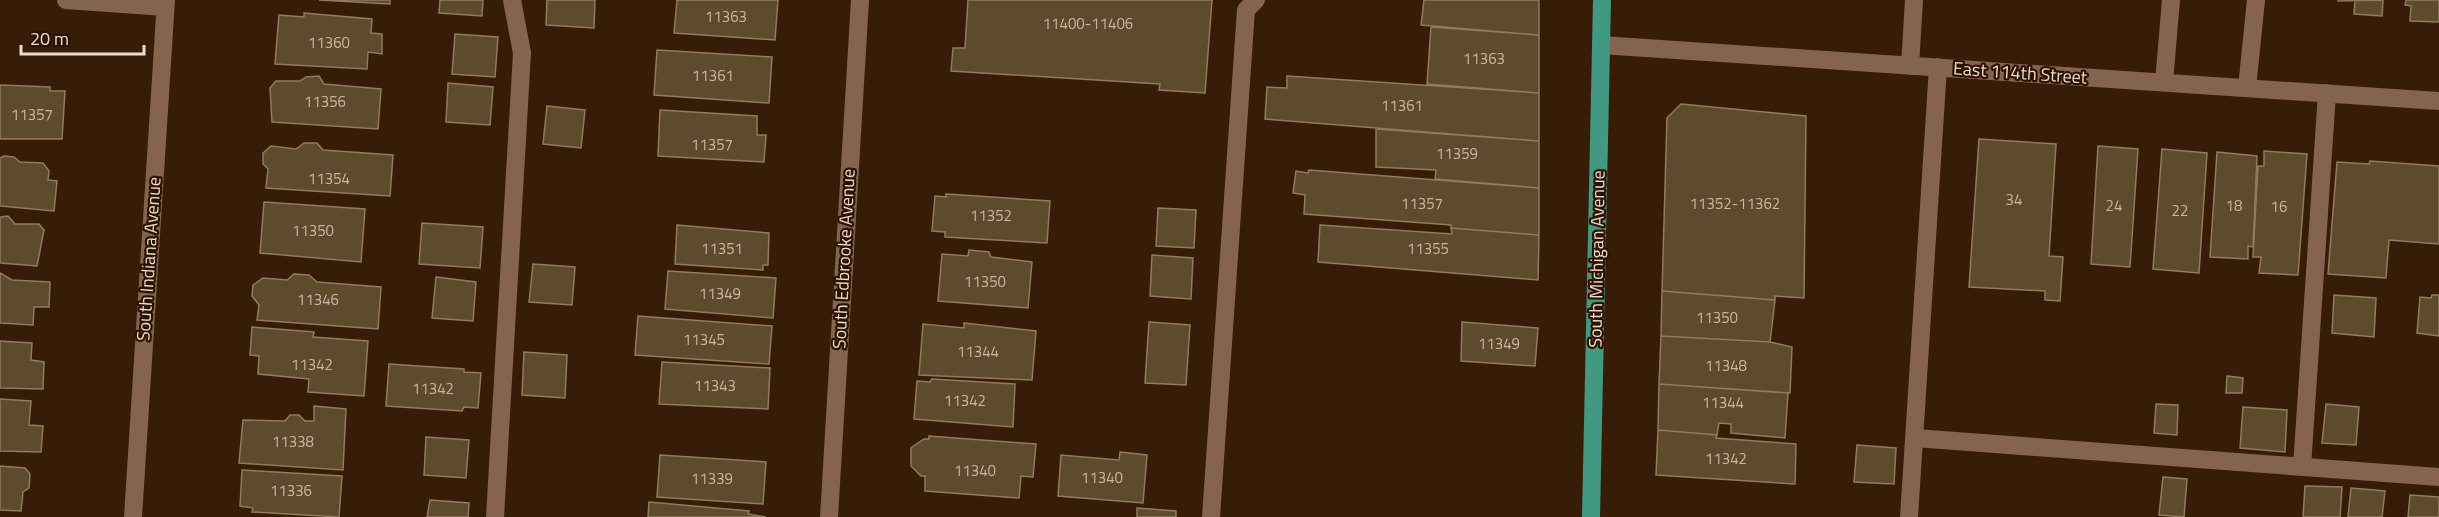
<svg xmlns="http://www.w3.org/2000/svg" width="2439" height="517" font-family="'Titillium Web',sans-serif">
  <rect width="100%" height="100%" fill="#371d08"/>
  <path fill="#5e4a2c" stroke="#917b5c" stroke-width="1.5" d="M319,0H390V4Z
    M440,0H483L482,16L439,13Z
    M547,0H595L594,28L546,25Z
    M677,0H778L775,40L674,33Z
    M968,0H1212L1205,93L1159,90L1160,84L951,71L953,48H965Z
    M1424,0H1539V35L1421,25Z
    M2383,0L2382,16L2354,14L2355,1H2337Z
    M2406,0H2439V22L2410,21L2411,6L2405,5Z
    M304,13L372,19L371,33L382,34V54L368,52L367,69L275,64L279,15L304,17Z
    M1431,27L1539,35V93L1427,84Z
    M455,34L498,37L495,77L452,74Z
    M657,50L772,57L769,103L654,95Z
    M319,76L324,84L381,89L378,129L272,122L270,88L276,81H300L306,77Z
    M1287,76L1539,93V141L1265,119L1267,87L1287,88Z
    M448,83L493,87L490,125L446,122Z
    M0,85L50,87V91H65L62,139H0Z
    M1681,104L1806,116L1804,298L1775,296V300L1662,291L1667,118Z
    M547,106L585,110L581,148L543,144Z
    M660,110L757,116V135H766L764,162L658,156Z
    M1376,129L1539,141V188L1435,179L1436,170L1376,167Z
    M1979,139L2056,144L2049,256L2063,257L2060,301L2045,300V291L1969,287Z
    M304,143H317L323,150L393,155L390,196L266,188L268,169L263,164V153L271,146L296,149Z
    M2098,146L2138,149L2130,267L2091,264Z
    M2162,149L2207,153L2199,273L2153,269Z
    M2264,151L2307,154L2298,275L2259,273L2261,257H2253L2258,166H2264Z
    M2217,152L2257,156L2253,247L2248,246V259L2210,257Z
    M4,156L14,157L20,162L43,163L49,171L48,180L57,181L54,211L0,206V158Z
    M2370,161L2439,166V244L2389,240L2386,278L2328,274L2337,162L2369,164Z
    M1309,170L1539,188V235L1451,228V225L1304,214L1305,195L1293,193L1296,171L1308,173Z
    M946,194L1050,201L1047,243L945,237V232L932,231L935,196L946,197Z
    M264,202L365,209L361,262L260,253Z
    M1158,208L1196,210L1194,248L1156,246Z
    M8,216L15,224H39L44,230L37,266L0,263V217Z
    M422,223L483,227L480,268L419,264Z
    M677,225L769,233L768,265H763V270L675,264Z
    M1320,225L1452,234L1451,228L1539,235L1538,280L1318,262Z
    M969,250L989,252L991,257L1032,262L1028,308L938,301L942,254L968,256Z
    M1152,255L1193,258L1191,299L1150,296Z
    M533,264L575,267L572,305L529,302Z
    M668,271L776,278L773,318L665,309Z
    M0,273L12,280L50,282L49,307H34L33,325L0,323Z
    M294,274L309,275L317,282L381,287L378,329L257,320L259,305L252,296L253,285L263,278L287,280Z
    M436,277L476,282L473,321L432,318Z
    M1662,291L1775,300L1770,342L1661,336Z
    M2334,295L2376,298L2374,337L2332,333Z
    M2432,295H2439V336L2417,333L2420,297L2431,298Z
    M638,316L772,326L769,364L635,355Z
    M1149,322L1190,325L1186,385L1145,383Z
    M1462,322L1538,328L1535,366L1461,361Z
    M964,323L1036,331L1032,380L919,375L923,324L964,328Z
    M252,327L314,332L313,337L368,341L364,396L308,392L309,379L258,374L259,356L250,355Z
    M1661,336L1770,342L1792,347L1790,393L1659,384Z
    M0,341L32,343L31,360L44,362L43,389L0,388Z
    M524,352L567,355L565,398L522,395Z
    M662,362L770,368L768,409L659,404Z
    M389,364L464,369V372L481,373L478,408L464,407L462,411L386,406Z
    M2227,376L2243,378L2242,393H2226Z
    M932,379L1015,384L1013,427L914,419L917,381L930,382Z
    M1659,384L1788,393L1785,438L1731,433V424L1719,423L1717,435L1658,430Z
    M0,399L31,401L29,425L43,426L41,452L0,451Z
    M2156,404L2178,405L2177,435L2154,433Z
    M2326,404L2359,407L2356,445L2322,443Z
    M314,406L346,409L343,470L239,463L243,420L285,421L290,415H299L305,421H314Z
    M2243,407L2287,410L2285,452L2240,448Z
    M1658,430L1717,435L1716,438L1796,444L1795,484L1656,475Z
    M929,436L1036,444L1033,477L1021,476L1019,498L925,491V476H921L911,466V448L924,439H929Z
    M426,437L469,440L466,478L424,475Z
    M1857,445L1896,448L1894,484L1854,482Z
    M1120,452L1147,455L1143,503L1058,496L1061,455L1119,460Z
    M660,455L766,462L763,504L657,497Z
    M0,466L25,468L30,474L29,488L23,492L21,511L0,510Z
    M242,470L342,476L339,517L252,512L253,508L240,506Z
    M2163,477L2187,479L2184,517L2159,515Z
    M2305,486L2342,487L2340,517H2303Z
    M2351,488L2385,491L2382,517H2348Z
    M2410,495L2439,497V517H2408Z
    M430,500L469,503L468,517H427Z
    M649,502L749,511L748,514L766,517H648Z
    M1137,508L1176,511V517H1137Z"/>
  <g fill="none" stroke-linecap="round" stroke-linejoin="round">
    <path stroke="#84644f" stroke-width="18" d="M66,0L165,7
      M1601,45L2439,101
      M1910,66L1914,0
      M2164,82L2171,0
      M2247,88L2256,0
      M1915,438L2439,477
      M2302,467L2327,93
      M133,517L166,0
      M495,517L522,53L512,0
      M829,517L860,0
      M1211,517L1246,10L1256,0
      M1909,517L1938,67"/>
    <path stroke="#409980" stroke-width="18" d="M1591,517L1602,0"/>
  </g>
  <g text-anchor="middle" stroke-width="4.5" stroke-linejoin="round" paint-order="stroke">
    <g font-size="15" fill="#c9b7a6">
      <text x="726" y="22">11363</text>
      <text x="1088" y="29">11400-11406</text>
      <text x="329" y="48">11360</text>
      <text x="1484" y="64">11363</text>
      <text x="713" y="81">11361</text>
      <text x="325" y="107">11356</text>
      <text x="1402" y="111">11361</text>
      <text x="32" y="120">11357</text>
      <text x="712" y="150">11357</text>
      <text x="1457" y="159">11359</text>
      <text x="329" y="184">11354</text>
      <text x="2014" y="205">34</text>
      <text x="1422" y="209">11357</text>
      <text x="1735" y="209">11352-11362</text>
      <text x="2114" y="211">24</text>
      <text x="2234" y="211">18</text>
      <text x="2279" y="212">16</text>
      <text x="2180" y="216">22</text>
      <text x="991" y="221">11352</text>
      <text x="313" y="236">11350</text>
      <text x="722" y="254">11351</text>
      <text x="1428" y="254">11355</text>
      <text x="985" y="287">11350</text>
      <text x="720" y="299">11349</text>
      <text x="318" y="305">11346</text>
      <text x="1717" y="323">11350</text>
      <text x="704" y="345">11345</text>
      <text x="1499" y="349">11349</text>
      <text x="978" y="357">11344</text>
      <text x="312" y="370">11342</text>
      <text x="1726" y="371">11348</text>
      <text x="715" y="391">11343</text>
      <text x="433" y="394">11342</text>
      <text x="965" y="406">11342</text>
      <text x="1723" y="408">11344</text>
      <text x="293" y="447">11338</text>
      <text x="1726" y="464">11342</text>
      <text x="975" y="476">11340</text>
      <text x="1102" y="483">11340</text>
      <text x="712" y="484">11339</text>
      <text x="291" y="496">11336</text>
    </g>
    <g font-size="18" fill="#eddbcf" stroke="#2c1301">
      <text transform="translate(2020 73) rotate(4)" y="6">East 114th Street</text>
      <text transform="translate(149 259) rotate(-86)" y="6">South Indiana Avenue</text>
      <text transform="translate(844 259) rotate(-87)" y="6">South Edbrooke Avenue</text>
      <text transform="translate(1597 259) rotate(-89)" y="6">South Michigan Avenue</text>
    </g>
  </g>
  <path d="M21 45v9h123v-9" fill="none" stroke="#eddbcf" stroke-width="3"/>
  <text x="30" y="45" font-size="18" fill="#eddbcf" stroke="#2c1301" stroke-width="4.5" paint-order="stroke">20 m</text>
</svg>
